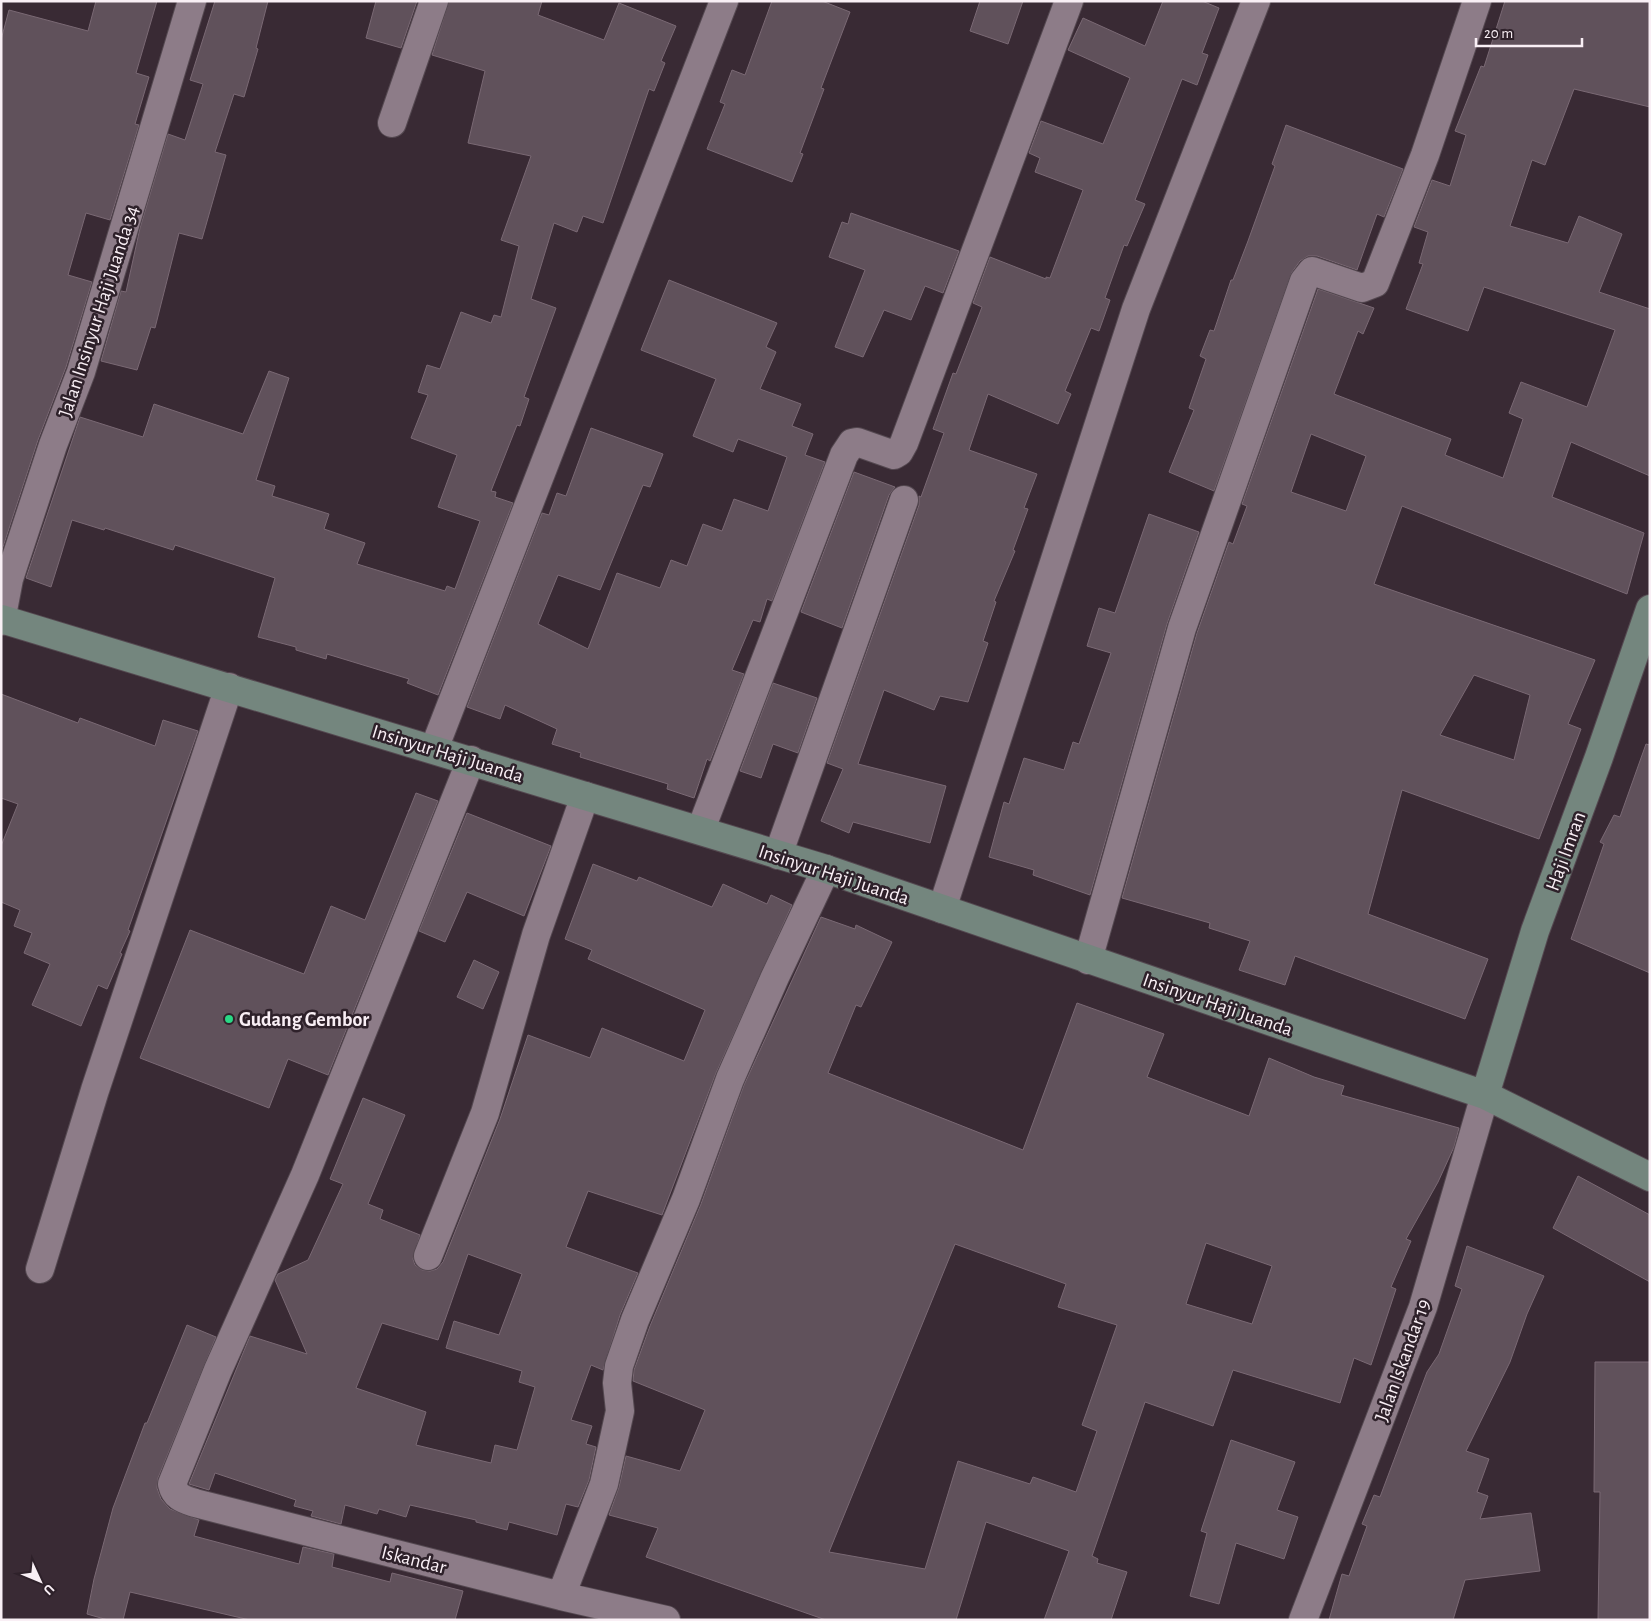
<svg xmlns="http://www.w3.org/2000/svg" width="1651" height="1621" font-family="'Alegreya Sans',sans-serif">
  <rect width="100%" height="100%" fill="#392a34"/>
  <path fill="#60515b" stroke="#7a6974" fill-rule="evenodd" d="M96,1H157L136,73L149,77L135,124L139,125L110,220L86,213L68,275L92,282L66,367L38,440L1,553V40L9,10L88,31Z
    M215,1H268L256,48L258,49L244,97L234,94L215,152L226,155L202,239L179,233L155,328L151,327L137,370L101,361L121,291L126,292L140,228L168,134L185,140L203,84L190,80Z
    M376,1H417L401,48L366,38Z
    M449,1H542L538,15L604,40L619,3L676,26L661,61L665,63L654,91L649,89L603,223L583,216L577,232L554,223L531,299L556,308L524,397L529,399L520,426L517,425L491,491L496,492L495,497L513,503L438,695L407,683L409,679L327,654L326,659L296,650V647L258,637L275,578L175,545L173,550L105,528L104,530L72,520L51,587L26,578L80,417L143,437L154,404L243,434L269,371L289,378L256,480L275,486L272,496L329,514L324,529L365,543L357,564L445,591L447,586L455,589L480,521L438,507L457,455L411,438L428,395L418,392L427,365L440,369L461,312L491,323L494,315L501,317L519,246L501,240L531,156L468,143L485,71L432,55Z
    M772,1H822L850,12L821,88L824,89L800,153L803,154L792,182L707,149L725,104L720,102L732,70L745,75Z
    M980,1H1023L1008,44L970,31Z
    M1163,1H1202L1219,8L1202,53L1208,55L1197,85L1182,79L1135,200L1145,204L1127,246L1124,245L1105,298L1110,300L1099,331L1091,328L1065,391L1071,394L1058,424L988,394L969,450L1037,474L1024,508L1028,509L1013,550L1015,551L994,601L996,602L983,641L988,643L968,702L940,696L934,710L884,690L858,764L946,786L930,843L853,822L849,833L821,821L843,769L827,763L919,505V496L921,497L944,433L933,429L953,373L956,374L982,307L973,303L990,257L1046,279V277L1050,278L1083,190L1035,172L1040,158L1029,153L1041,121L1103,144L1130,78L1068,50L1083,18L1145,46Z
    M1505,1H1650V107L1574,89L1545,165L1532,160L1510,226L1568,243L1579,216L1622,234L1599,292L1650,309V476L1571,442L1552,497L1644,533L1627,594L1402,506L1374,584L1595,660L1568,724L1581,729L1539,839L1402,790L1368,914L1488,959L1465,1019L1295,956L1285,985L1239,970L1250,941L1209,928L1210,923L1122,898L1197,633L1229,542L1233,544L1247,506L1242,504L1318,289L1374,308L1363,334L1358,331L1334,394L1451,439L1445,455L1503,478L1523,419L1509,413L1521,382L1587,407L1615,330L1484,287L1468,331L1406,309L1423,264L1419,263L1428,232L1414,227L1432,180L1450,186L1466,135L1455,131L1481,66L1484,67ZM1311,434L1366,456L1346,511L1291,492ZM1474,675L1530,695L1514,760L1440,735Z
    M1286,125L1403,169L1384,217L1377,214L1357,270L1317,256H1308L1300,261L1292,272L1214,491L1169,472L1194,410L1189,408L1206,359L1200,356L1210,330L1214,331L1231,280H1233L1248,241L1275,166L1272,164Z
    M851,213L959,251L943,293L925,286L911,320L884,310L863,357L835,347L865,270L829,257L842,222L848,224Z
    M669,280L777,323L766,347L776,352L760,389L801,404L792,426L813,434L805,455L825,462L772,601L767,599L760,622L753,620L732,670L744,674L710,761L707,759L694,798L667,789L668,784L580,757L581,753L552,744L557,729L505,705L500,719L467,707L542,513L549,515L557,493L566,496L591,428L663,454L650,487L643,485L600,590L558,575L538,624L588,649L617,573L660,588L671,560L687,566L703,524L722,531L734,499L768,511L787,457L738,439L733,452L693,436L716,379L641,350Z
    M854,472L895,487L889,495L842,628L801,612Z
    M1149,514L1199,532L1167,624L1090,895L1033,875L1034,870L989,857L1004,802L1009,804L1024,758L1064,770L1073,742L1079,744L1111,653L1087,646L1099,608L1115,613Z
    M773,683L817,698L798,753L773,744L761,778L740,771Z
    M1,694L78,723L80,718L155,746L163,720L198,731L128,930L130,931L120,953L122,954L107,989L98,985L81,1026L32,1005L50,964L24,953L32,933L14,926L20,910L1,902V846L18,804L1,798Z
    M1646,744L1650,745V973L1571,939L1604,844L1600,842L1614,815L1620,817Z
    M416,793L438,801L328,1075L288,1059L269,1108L140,1058L190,930L304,974L331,906L365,920Z
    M467,813L551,846L524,916L467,892L445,942L419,931Z
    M593,864L637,881L639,877L712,907L723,884L767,904L771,895L792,905L716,1073L662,1215L588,1191L566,1247L638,1273L620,1315L603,1370L591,1365L571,1420L592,1426L586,1444L596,1447L589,1480L578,1507L566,1504L557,1535L509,1522L507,1530L476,1522V1520L410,1505L406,1517L379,1509L377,1514L345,1505L341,1524L311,1516L313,1511L294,1506L296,1500L215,1473L209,1490L189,1484L250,1336L307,1354L275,1280L278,1274L308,1260L343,1184L330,1179L363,1098L405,1115L368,1204L383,1210L380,1219L420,1235L413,1259L415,1265L422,1270L430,1271L437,1269L443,1262L500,1119L528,1035L590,1058L602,1028L684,1061L705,1010L588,959L592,950L565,939ZM468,1254L522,1274L499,1335L454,1321L446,1348L522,1371L519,1382L535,1387L517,1450L495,1445L491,1463L416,1445L426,1412L356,1388L382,1323L438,1340Z
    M821,917L855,929L856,925L892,942L861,1007L856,1005L828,1073L1023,1150L1077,1003L1164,1034L1147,1077L1249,1116L1269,1058L1314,1077L1344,1086L1341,1095L1459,1128L1454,1147L1438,1182L1406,1239L1411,1241L1391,1287L1396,1289L1371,1365L1354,1358L1340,1403L1233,1370L1213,1426L1145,1402L1092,1556L1098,1559L1097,1563L1127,1572L1111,1620H1044L1069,1551L986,1522L956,1620H826L646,1557L658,1528L609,1515L619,1487L626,1456L680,1471L705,1410L633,1381L634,1370L650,1326L701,1204L744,1085ZM1206,1243L1272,1266L1252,1324L1186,1304ZM955,1244L1066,1284L1058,1307L1117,1325L1082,1425L1097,1431L1076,1492L1033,1477L1030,1484L958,1461L925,1569L829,1552Z
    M474,960L499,972L483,1009L457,997Z
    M1578,1176L1650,1215V1282L1553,1228Z
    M1467,1246L1544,1276L1527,1314L1510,1362L1466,1451L1489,1459L1477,1492L1488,1496L1480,1519L1531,1513L1540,1571L1465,1580L1453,1620H1329L1342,1574L1349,1576L1367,1526L1362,1524L1374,1495L1380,1497L1427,1372L1439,1354L1462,1289L1455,1286Z
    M187,1325L216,1337L158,1478L157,1488L161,1499L170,1509L199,1520L194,1536L299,1564L303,1547L334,1554L332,1567L390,1582L392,1573L463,1591L455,1620H250L130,1592L123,1620H108L87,1614L94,1579L113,1508L145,1423H147Z
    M1595,1362H1650V1620H1598L1600,1492H1594Z
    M1231,1440L1295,1462L1277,1510L1298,1517L1284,1559L1236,1543L1219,1604L1190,1596L1207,1533L1201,1531Z"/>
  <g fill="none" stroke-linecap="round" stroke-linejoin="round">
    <g stroke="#544850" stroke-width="30">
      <path id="street" d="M392,123L434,1
        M1,621L9,579L53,445L81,372L192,1
        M434,749L724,1
        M471,760L305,1175L218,1370L172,1484C175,1497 183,1499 195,1503L561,1596L666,1620
        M701,829L844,455L852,443L857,442L894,455L899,452L904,443L1069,1
        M778,855L904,500
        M942,909L1136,309L1256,1
        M1088,960L1182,628L1304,281L1312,271L1362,288L1375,283L1425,155L1477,1
        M428,1256L485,1113L536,935L585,796
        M40,1269L95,1090L229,687
        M561,1596L604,1484L620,1411L617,1383L619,1366L635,1320L686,1199L730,1079L775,977L826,869
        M1303,1620L1423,1307L1485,1095"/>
    </g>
    <g stroke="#544850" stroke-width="30">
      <path id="secondary" d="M1,619L826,869L1485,1095L1650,1177
        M1485,1095L1535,931L1599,757L1650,609"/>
    </g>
    <use href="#street" stroke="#8d7c88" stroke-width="28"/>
    <use href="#secondary" stroke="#74867e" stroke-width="28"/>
  </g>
  <circle fill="#29d885" stroke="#2e212a" stroke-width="2" cx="229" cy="1019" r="5"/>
  <g text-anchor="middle" stroke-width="5" stroke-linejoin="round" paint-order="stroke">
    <g font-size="20" fill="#f9eff5" stroke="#2e212a">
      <text transform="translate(98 311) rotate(-72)" y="7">Jalan Insinyur Haji Juanda 34</text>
      <text transform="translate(448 753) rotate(17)" y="7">Insinyur Haji Juanda</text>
      <text transform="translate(1565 851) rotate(-70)" y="7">Haji Imran</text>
      <text transform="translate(834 874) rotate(18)" y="7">Insinyur Haji Juanda</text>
      <text transform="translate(1218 1004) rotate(19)" y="7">Insinyur Haji Juanda</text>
      <text transform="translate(1402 1360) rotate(-70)" y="7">Jalan Iskandar 19</text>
      <text transform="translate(414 1559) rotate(14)" y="7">Iskandar</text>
    </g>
    <g font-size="20" font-weight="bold" fill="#f9eff5" stroke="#2e212a" text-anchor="start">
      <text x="239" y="1026">Gudang Gembor</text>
    </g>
  </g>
  <rect width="1651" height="1621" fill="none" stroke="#f9eff5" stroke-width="5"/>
  <g transform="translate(40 1581) rotate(134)" stroke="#2e212a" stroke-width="4" paint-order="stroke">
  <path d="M0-4L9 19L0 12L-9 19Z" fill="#f9eff5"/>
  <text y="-8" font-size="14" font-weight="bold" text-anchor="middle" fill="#f9eff5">U</text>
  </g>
  <path d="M1476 38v8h106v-8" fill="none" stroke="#f9eff5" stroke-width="2.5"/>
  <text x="1484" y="38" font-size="15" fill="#f9eff5" stroke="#2e212a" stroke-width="4" paint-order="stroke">20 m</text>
</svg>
